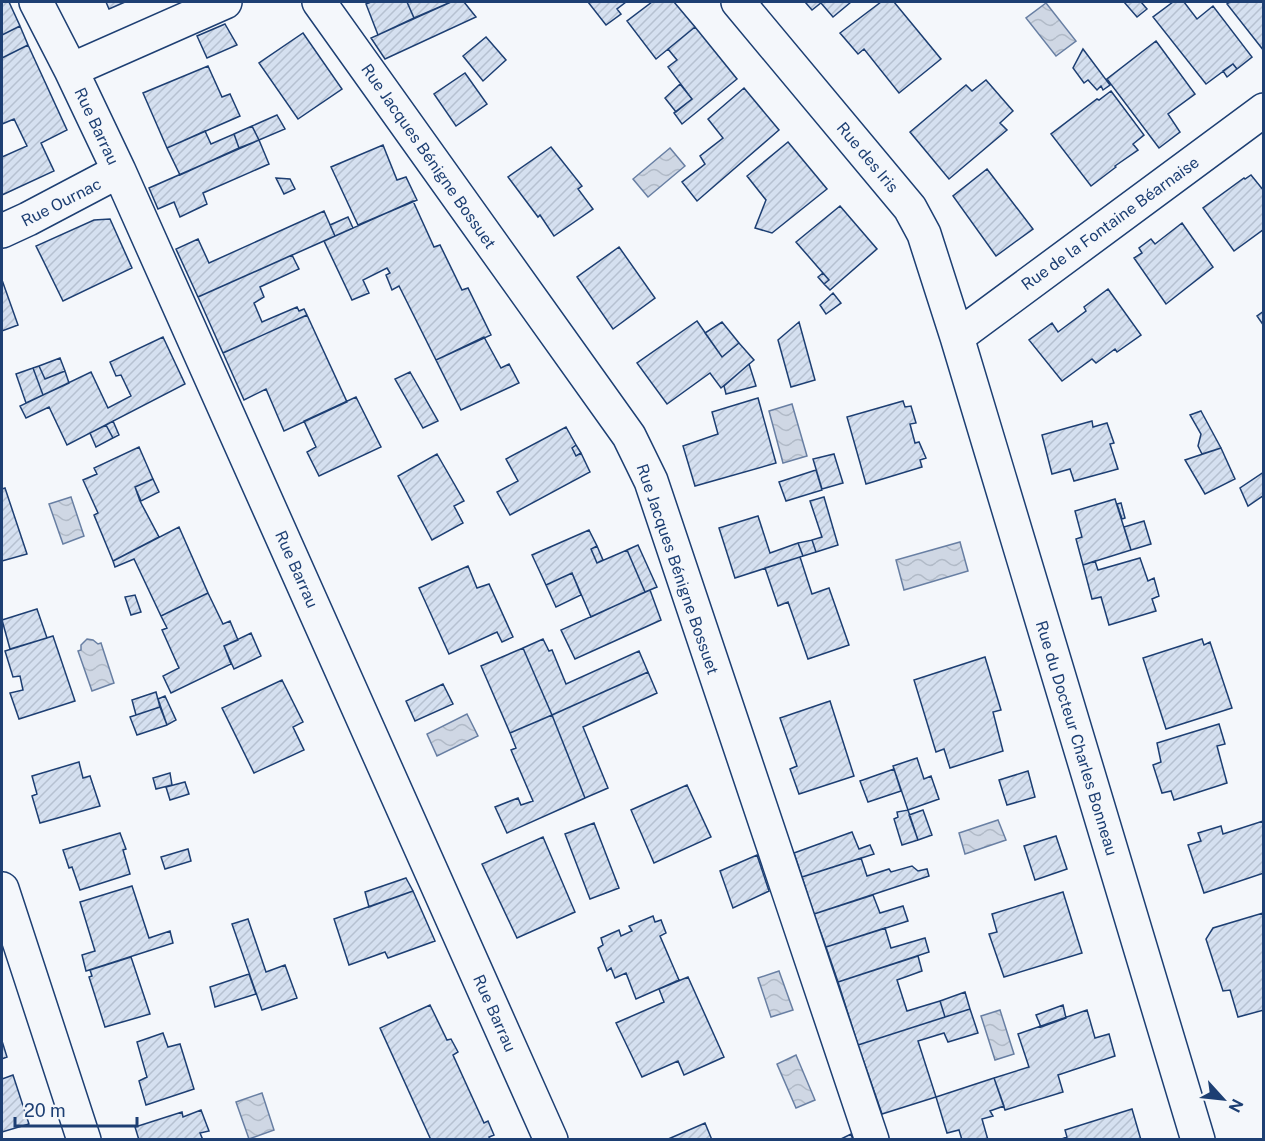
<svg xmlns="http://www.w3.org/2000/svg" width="1265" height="1141" font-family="'Public Sans',sans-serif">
  <defs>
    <pattern id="water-waves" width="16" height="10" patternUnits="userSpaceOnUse" patternTransform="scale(1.5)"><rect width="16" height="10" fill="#cfd7e4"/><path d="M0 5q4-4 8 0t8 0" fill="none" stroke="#b1bac7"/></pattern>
    <pattern id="building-hatch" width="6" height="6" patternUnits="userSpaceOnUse" patternTransform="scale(1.5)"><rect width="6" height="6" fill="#d5e0f0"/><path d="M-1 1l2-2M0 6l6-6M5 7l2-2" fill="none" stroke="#b6c1d1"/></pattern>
  </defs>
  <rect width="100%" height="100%" fill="#f4f7fb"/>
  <path fill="url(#water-waves)" stroke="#687fa3" stroke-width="1.5" d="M1046,3L1076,41L1056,56L1026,18Z
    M670,148L685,166L648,197L633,179Z
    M792,404L807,456L783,463L769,411Z
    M71,497L84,536L63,544L49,504Z
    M960,542L968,571L904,590L896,560Z
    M87,639L93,640L98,644L101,643L114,683L92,691L78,651L81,650V645Z
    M467,714L478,736L437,756L427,734Z
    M998,820L1006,840L965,854L959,833Z
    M779,971L793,1010L771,1017L758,978Z
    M1000,1010L1014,1054L995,1060L981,1016Z
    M796,1055L815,1100L796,1108L777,1064Z
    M262,1093L274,1130L249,1139L236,1102Z"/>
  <path fill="url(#building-hatch)" stroke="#1d3f73" stroke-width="1.5" d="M2,2H9L20,26L2,35Z
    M106,2H125L109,9Z
    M371,2H407L414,18L378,35L366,4Z
    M407,2H451L414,18Z
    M451,2H464L476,17L385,59L371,38Z
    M588,2H626L617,9L621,14L606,25Z
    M652,2H674L695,27L656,59L627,21Z
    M805,2H822L812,10Z
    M822,2H851L833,17L821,3Z
    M881,2H894L941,59L899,93L864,49L858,54L840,33Z
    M1124,2H1141L1147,9L1137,17Z
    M1173,2H1184L1197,19L1213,6L1252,57L1237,69L1233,64L1206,84L1153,17Z
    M1230,2H1264V51L1227,4Z
    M225,24L237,45L207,58L197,36Z
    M20,26L28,45L2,58V35Z
    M695,27L737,79L682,124L674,113L692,99L668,67L677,60L668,49Z
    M303,33L342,89L298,119L259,63Z
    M486,37L506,60L483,81L463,56Z
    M1156,41L1195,94L1168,114L1180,132L1159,148L1107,79Z
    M28,45L67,130L41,143L54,171L2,195V157L27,146L14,119L2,124V58Z
    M1083,49L1110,85L1103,90L1101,86L1097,90L1088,80L1084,83L1073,68Z
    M1233,64L1237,69L1227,77L1223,71Z
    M208,66L222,97L230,94L240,116L167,148L143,93Z
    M465,73L487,104L456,126L434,94Z
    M986,80L1013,111L1000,123L1007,130L949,179L910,132L966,85L972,91Z
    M680,84L692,99L676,112L665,98Z
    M744,88L779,130L697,201L682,182L705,164L700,156L723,138L708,119Z
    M1111,91L1144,135L1133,144L1138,150L1115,166L1116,167L1091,186L1051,134L1097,99L1099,100Z
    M277,115L285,129L259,140L252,126Z
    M252,126L259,140L239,148L234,134Z
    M205,131L211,144L234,134L239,148L180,175L167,148Z
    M259,140L269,164L203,193L207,204L180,217L174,202L158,209L149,188Z
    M788,142L827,189L772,233L755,228L766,200L747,176Z
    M383,145L397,180L406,177L417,200L358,225L331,167Z
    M551,147L582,186L578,189L593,209L554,236L540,215L538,217L508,177Z
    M987,169L1033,229L996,256L953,196Z
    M1251,175L1264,191V229L1234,251L1203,208L1244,178L1245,179Z
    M276,178L290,179L295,189L284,194Z
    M413,201L434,247L440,245L462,290L468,288L491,335L436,360L399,286L392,290L386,275L390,273L387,268L363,280L369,293L352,300L324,241Z
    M840,206L877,249L830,290L824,284L829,280L796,242Z
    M324,211L335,236L198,297L176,249L198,239L209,263Z
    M348,217L353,228L335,236L330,225Z
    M110,219L132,268L63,301L36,246L94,220Z
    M1182,223L1213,267L1166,304L1134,258L1142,253L1139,248L1151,239L1155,244Z
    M619,247L655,298L613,329L577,277Z
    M292,255L299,269L260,287L264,297L254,303L262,322L297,307L299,311L304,309L307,315L223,353L198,297Z
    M823,273L829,280L824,284L818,277Z
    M2,280L18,325L2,331Z
    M1108,289L1141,335L1117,352L1115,349L1096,363L1092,359L1062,381L1029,340L1052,323L1058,332L1086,311L1084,307Z
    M833,293L841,303L826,314L820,305Z
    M1264,311V326L1257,316Z
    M307,315L347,402L284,431L266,389L244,400L223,353Z
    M697,321L722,357L739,343L754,360L721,388L710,373L667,404L637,363Z
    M722,322L739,343L722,357L705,333Z
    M799,322L815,380L791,387L778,340Z
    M163,337L185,384L67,445L49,407L26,418L20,406L91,372L108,408L131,396L121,375L116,376L110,362Z
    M484,337L501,368L509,364L519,383L461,410L436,360Z
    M60,358L65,371L45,379L39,366Z
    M749,364L756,386L726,394L724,386Z
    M39,366L45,379L65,371L69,383L43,395L33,368Z
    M33,368L43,395L26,403L16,374Z
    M410,372L438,421L423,428L395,379Z
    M356,397L381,447L319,476L307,452L316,447L304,421Z
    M758,398L776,463L695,486L683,446L718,434L712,412Z
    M903,401L905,407L911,406L916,423L910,424L915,443L919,442L926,458L920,460L922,467L866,484L847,417Z
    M1201,411L1221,448L1202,454L1198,446L1201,434L1190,415Z
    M113,421L119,435L113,438L106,425Z
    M1092,421L1093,427L1107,423L1114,443L1110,444L1118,469L1074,481L1070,469L1052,474L1042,435Z
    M106,425L113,438L96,447L90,433Z
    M566,427L576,445L572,448L576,456L581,453L590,472L510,515L497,492L518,481L506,459Z
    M576,445L581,453L576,456L572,448Z
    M139,447L153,479L135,487L140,501L159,537L113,561L94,515L98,513L83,480L97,474L94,468Z
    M1221,448L1235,479L1205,494L1185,460Z
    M437,454L464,501L454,506L463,523L432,540L398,476Z
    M834,454L843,483L822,489L813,459Z
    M816,470L822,490L786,501L779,482Z
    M1264,472V495L1248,506L1240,488Z
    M153,479L159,492L141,501L135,487Z
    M5,488L27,554L2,561V489Z
    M824,497L838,545L816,552L812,540L822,537L810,501Z
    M1115,499L1131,550L1083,565L1076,539L1082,537L1075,511Z
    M1121,503L1125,518L1122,519L1117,504Z
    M758,516L770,553L798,543L803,556L735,578L719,528Z
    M1144,521L1151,544L1131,550L1124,527Z
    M179,527L208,593L161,616L134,559L115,567L113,561Z
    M589,530L597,546L591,549L597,563L627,550L645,592L591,617L572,573L546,585L532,555Z
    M812,540L816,552L803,556L798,543Z
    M638,545L657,587L645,592L627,550Z
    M597,546L603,560L597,563L591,549Z
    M800,557L812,594L829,588L849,645L808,659L788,602L778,606L765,568Z
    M1140,558L1148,581L1154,578L1159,596L1152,599L1156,611L1109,625L1101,597L1092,599L1083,565L1095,561L1098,570Z
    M468,566L477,588L489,584L513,637L502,642L497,632L449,654L419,588Z
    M572,573L581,595L556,607L546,585Z
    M650,590L661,620L575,659L561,630Z
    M208,593L223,624L230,621L238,640L224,646L231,664L171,693L163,676L179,668L162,630L167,628L161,616Z
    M135,595L141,612L131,615L125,597Z
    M37,609L47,638L10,649L2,620Z
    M251,633L261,656L234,669L224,646Z
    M53,636L75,701L19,719L10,693L23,690L20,676L13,677L5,651Z
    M543,639L549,651L552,650L566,684L639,651L648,672L552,715L523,648Z
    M1202,639L1204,645L1210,642L1232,708L1166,729L1143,658Z
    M523,648L552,715L510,733L481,666Z
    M985,657L1001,710L993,712L1003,751L950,768L944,749L936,752L914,680Z
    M648,672L657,693L583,727L608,788L585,798L552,715Z
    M282,680L303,722L293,727L304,750L254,773L222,708Z
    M443,684L453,704L415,721L406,701Z
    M156,692L160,707L136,715L132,700Z
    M165,696L176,720L167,725L158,699Z
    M830,701L854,776L799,794L790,769L797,766L780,718Z
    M160,707L167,725L137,735L130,717Z
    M552,715L585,798L507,833L495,807L518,798L521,805L533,801L511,750L516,748L510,733Z
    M1219,724L1225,744L1217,746L1227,783L1174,800L1171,791L1162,793L1153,765L1161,762L1157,743Z
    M917,758L924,779L931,776L939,799L908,810L893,766Z
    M79,762L83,778L90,776L100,806L40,823L32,796L37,794L32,776Z
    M894,769L901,791L868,802L860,781Z
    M1028,771L1035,797L1007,805L999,780Z
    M170,773L172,785L156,789L153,778Z
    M185,782L189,794L170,800L166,787Z
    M687,785L711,837L654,863L631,810Z
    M908,810L918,840L902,845L894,819L898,817L897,812Z
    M923,810L932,835L918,840L909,815Z
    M1263,821L1264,873L1204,893L1188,845L1201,841L1198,833L1221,826L1223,834Z
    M594,823L619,888L590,899L565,834Z
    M852,832L859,849L870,845L874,854L802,877L794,853Z
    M120,833L126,849L123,850L130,874L80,890L72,867L69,868L63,850Z
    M1056,836L1067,869L1035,880L1024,846Z
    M543,837L575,912L517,938L482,864Z
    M188,849L191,861L165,869L161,857Z
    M757,855L769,891L733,908L720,871Z
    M861,858L867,876L889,869L891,872L912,866L918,871L927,869L929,876L814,914L802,877Z
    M406,878L413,891L369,907L365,892Z
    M132,886L149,938L170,931L173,943L86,971L82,955L95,951L80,902Z
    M413,891L435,941L388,958L385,952L349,965L334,919Z
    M1063,892L1082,953L1004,977L989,934L997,932L992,914Z
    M873,895L880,913L903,906L908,921L826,947L814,914Z
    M1263,913L1264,1010L1238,1017L1230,990L1223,991L1206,939L1213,928Z
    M653,916L655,922L661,920L666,933L660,936L679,980L636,999L626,973L615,978L611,968L607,971L598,948L603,945L601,938L619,930L621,936L632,931L629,926Z
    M248,919L266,972L285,965L297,998L262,1010L232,924Z
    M885,928L891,948L925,938L929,952L838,982L826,947Z
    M918,956L922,971L897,980L907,1011L940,1001L945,1017L858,1045L838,982Z
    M131,957L150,1014L105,1027L89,977L92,976L90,970Z
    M249,974L256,994L215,1007L210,987Z
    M688,977L724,1057L684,1075L678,1061L642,1077L616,1023L664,1002L659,989Z
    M965,992L970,1009L945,1017L940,1001Z
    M430,1005L447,1040L451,1039L458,1052L453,1055L484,1123L488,1121L494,1135L489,1137L491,1140H431L380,1028Z
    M1063,1005L1066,1018L1041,1027L1036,1015Z
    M970,1009L978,1033L948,1042L944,1033L918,1041L936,1097L882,1114L858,1045Z
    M1087,1010L1095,1038L1109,1034L1115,1056L1058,1075L1063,1092L1005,1110L994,1078L1029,1067L1018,1034Z
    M163,1033L168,1047L180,1044L194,1089L146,1105L139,1081L147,1077L137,1042Z
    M2,1041L7,1057L2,1059Z
    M13,1075L29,1124L2,1132V1079Z
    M994,1078L1004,1106L990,1111L993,1116L982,1119L988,1140H962L959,1130L947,1133L936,1097Z
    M1132,1109L1141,1140H1059L1067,1137L1065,1130Z
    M201,1110L209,1131L200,1133L203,1140H139L135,1127L182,1112L183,1117Z
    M705,1123L712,1140H666Z
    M851,1134L853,1140H839Z"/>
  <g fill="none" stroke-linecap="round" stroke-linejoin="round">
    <g stroke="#1d3f73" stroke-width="36">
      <path id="minor" d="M36,2L71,70L119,171L551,1140
        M319,2L629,436L651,481L872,1140
        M738,2L910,208L924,234L957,337L1198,1140
        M71,70L225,2
        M2,231L28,219L119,171
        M957,337L1264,110
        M2,889L84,1140"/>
    </g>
    <use href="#minor" stroke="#f4f7fb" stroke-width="33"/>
  </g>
  <g text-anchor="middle" stroke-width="4.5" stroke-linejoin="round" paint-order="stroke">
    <g font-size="16" fill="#1d3f73" stroke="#f4f7fb">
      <text transform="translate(97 126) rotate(65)" y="6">Rue Barrau</text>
      <text transform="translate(429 156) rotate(55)" y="6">Rue Jacques Bénigne Bossuet</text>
      <text transform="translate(868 157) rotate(50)" y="6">Rue des Iris</text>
      <text transform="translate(61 202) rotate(-27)" y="6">Rue Ournac</text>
      <text transform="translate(1110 223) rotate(-36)" y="6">Rue de la Fontaine Béarnaise</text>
      <text transform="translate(297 569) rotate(66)" y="6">Rue Barrau</text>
      <text transform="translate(678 569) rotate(71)" y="6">Rue Jacques Bénigne Bossuet</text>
      <text transform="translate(1077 738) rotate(73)" y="6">Rue du Docteur Charles Bonneau</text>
      <text transform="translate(495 1013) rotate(66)" y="6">Rue Barrau</text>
    </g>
  </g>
  <rect width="1265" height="1141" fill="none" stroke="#1d3f73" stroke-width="6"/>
  <g transform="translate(1223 1099) rotate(117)" stroke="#f4f7fb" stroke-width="4.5" paint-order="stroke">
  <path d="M0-4.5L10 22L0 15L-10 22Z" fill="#1d3f73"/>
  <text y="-9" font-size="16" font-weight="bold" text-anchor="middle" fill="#1d3f73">N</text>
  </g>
  <path d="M15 1117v9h122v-9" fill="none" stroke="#1d3f73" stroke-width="3"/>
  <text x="24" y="1117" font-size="18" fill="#1d3f73" stroke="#f4f7fb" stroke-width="4.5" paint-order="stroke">20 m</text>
</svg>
